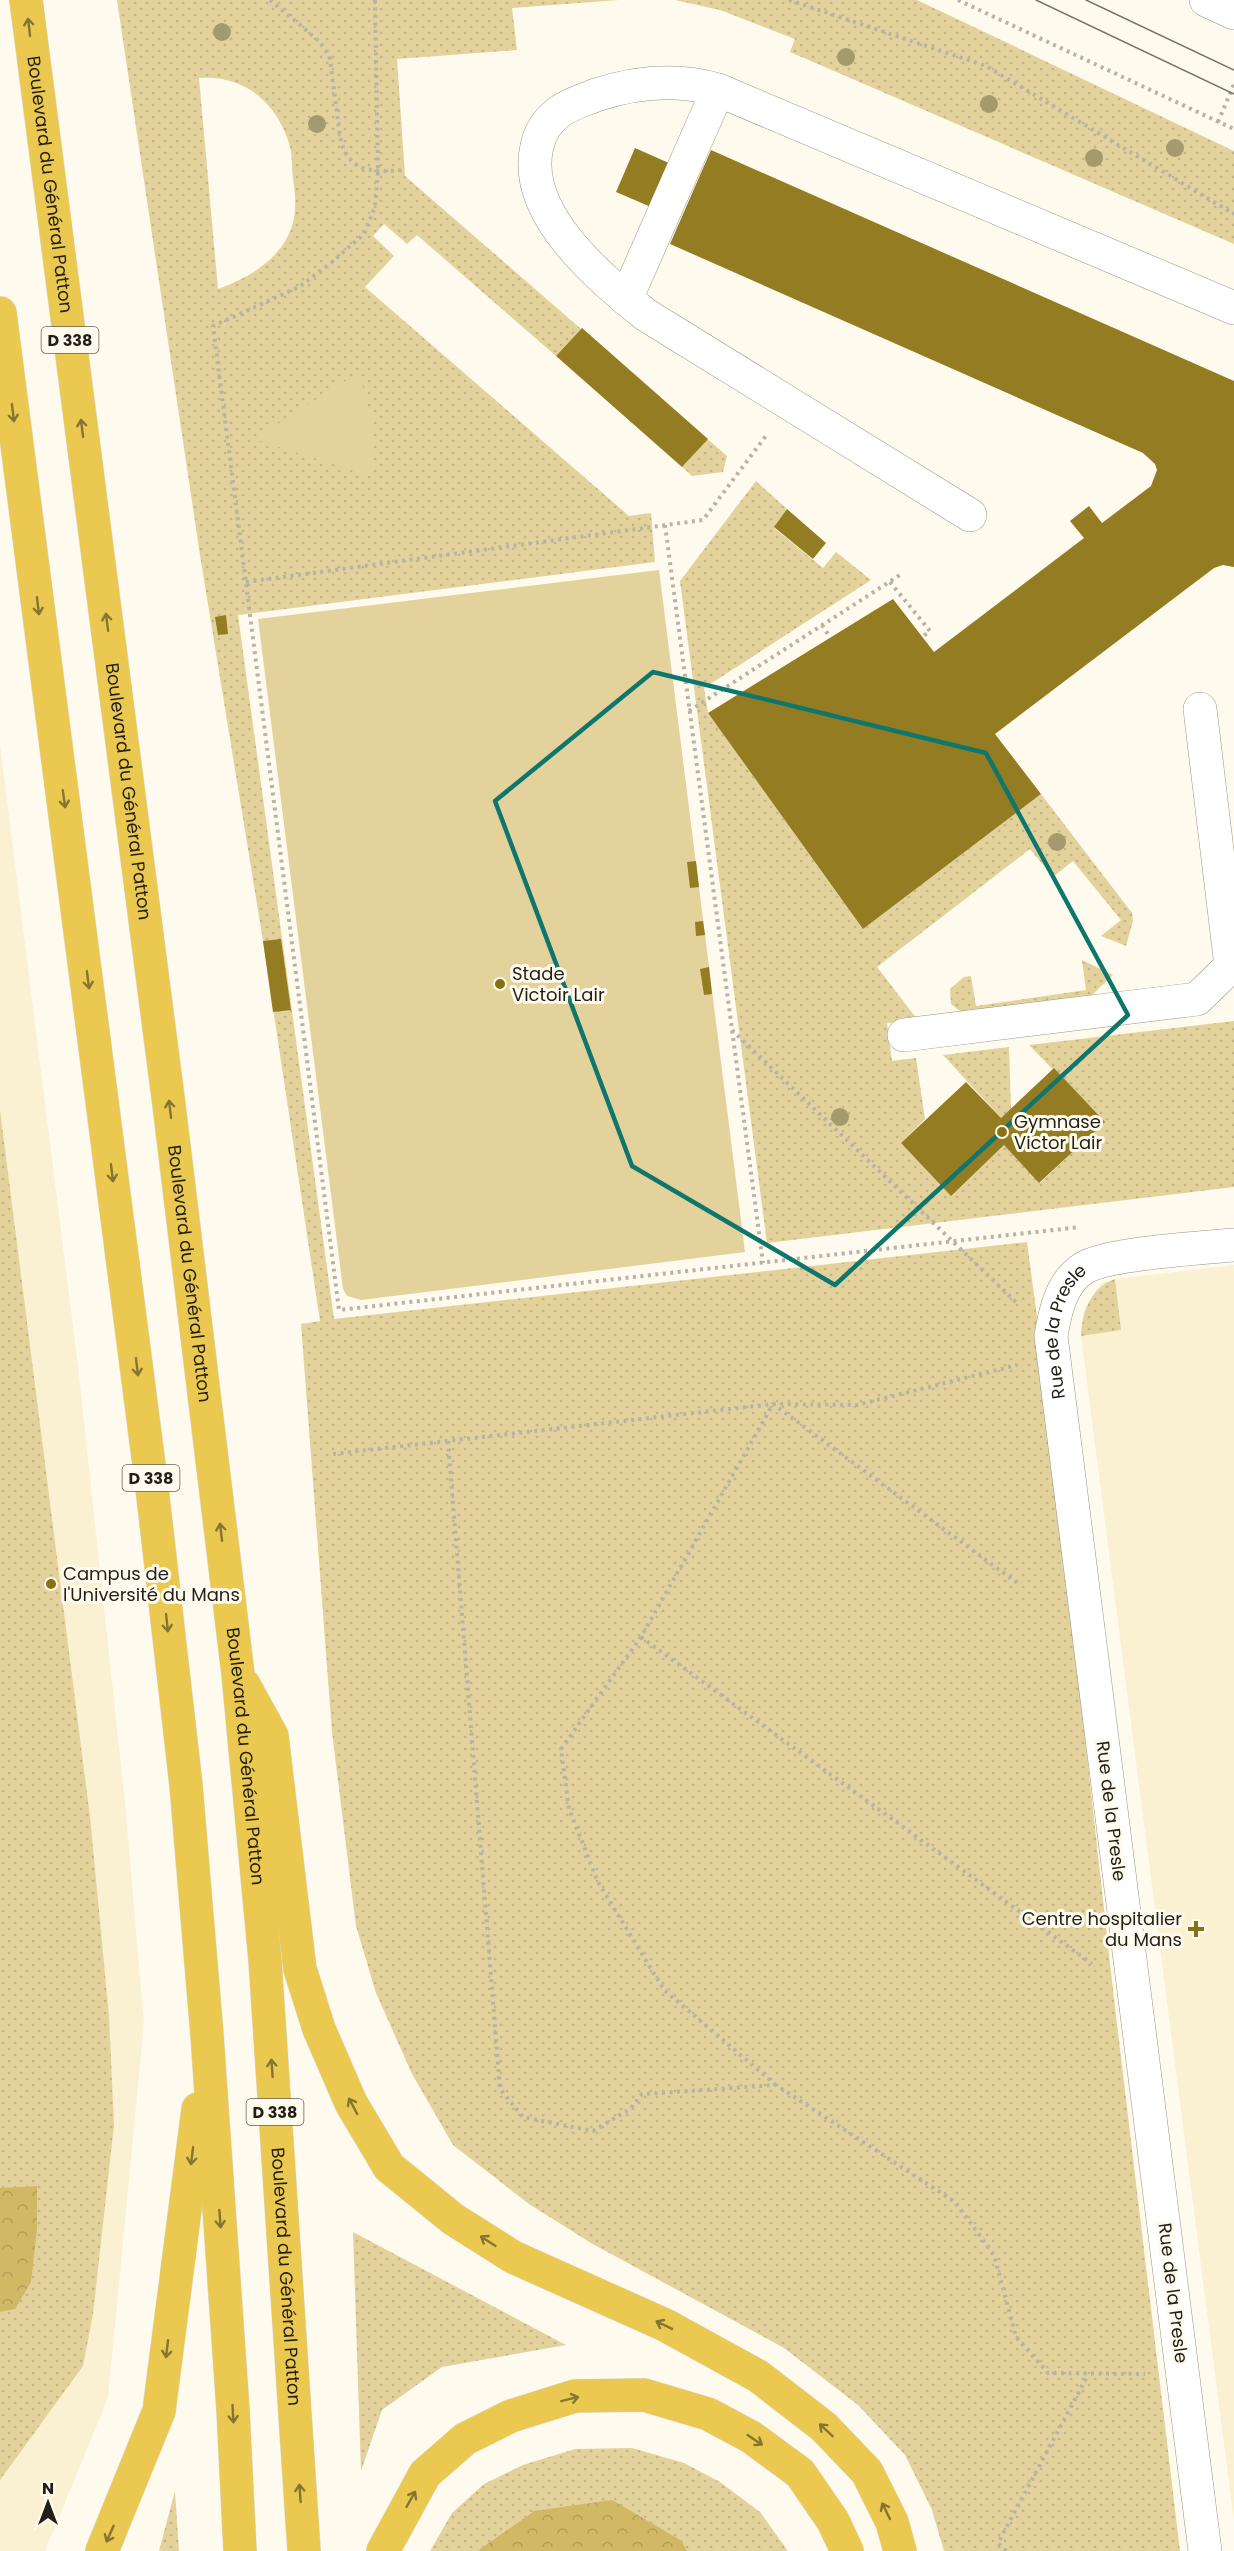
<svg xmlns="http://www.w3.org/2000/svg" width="1234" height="2551" font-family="Poppins,sans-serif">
  <defs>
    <pattern id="green-dots" width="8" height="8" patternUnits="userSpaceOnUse" patternTransform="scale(1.5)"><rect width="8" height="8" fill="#e3d29b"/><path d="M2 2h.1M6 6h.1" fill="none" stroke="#c2b485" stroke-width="1.8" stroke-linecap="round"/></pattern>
    <pattern id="forest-crowns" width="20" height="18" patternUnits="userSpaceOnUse" patternTransform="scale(1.5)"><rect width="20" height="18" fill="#d1b864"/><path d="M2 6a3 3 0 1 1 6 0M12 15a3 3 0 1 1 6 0" fill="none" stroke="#b39e56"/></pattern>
  </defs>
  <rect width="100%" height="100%" fill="#fefaed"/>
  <path fill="#faf1d3" d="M0,745L78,1366L125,1803L144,2023L108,2398L45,2551H0Z
    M1234,1265V2521L1081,1336L1082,1321L1086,1306L1102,1283L1115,1279Z"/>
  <path fill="url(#green-dots)" fill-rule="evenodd" d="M117,0H619L512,8L517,50L397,59L405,176L727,456L723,472L692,476L682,467L707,439L582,328L556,356L417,235L407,244L384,224L373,236L394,256L365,287L629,516L651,513L655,562L238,615L334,1319L1027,1242L1045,1377L1114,1999L1180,2551H944L932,2510L905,2455L858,2405L784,2348L591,2243L529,2204L453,2145L412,2074L376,1993L356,1926L332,1732L301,1324L320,1321L263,941L200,555ZM199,78C246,74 281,106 291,151C292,160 292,170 293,179C296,197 297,217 289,234C275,263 247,278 218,289Z
    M675,0H917L1234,151V244L790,52L795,39L720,10Z
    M756,481L787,509L774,528L823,568L836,552L871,580L704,688L708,713L863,929L1041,794L1132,913L1133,921L1126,946L1101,936L1121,920L1073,861L1053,877L1030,849L877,967L917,1019L887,1023L892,1061L916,1058L925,1119L901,1143L951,1195L1004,1145L1040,1183L1104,1122L1029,1045L1234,1021V1187L767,1243L680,581Z
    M1082,960L1113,975L1089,998L961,1012L951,1004L950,989L964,977L971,976L976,1006L1086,990Z
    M1009,1047L1011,1109L1001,1118L943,1055Z
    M0,1110L90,1817L109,2016L114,2125L93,2314L83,2366L0,2480Z
    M1115,1279L1121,1330L1081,1336C1082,1312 1091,1287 1115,1279Z
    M353,2232L566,2345L442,2367L382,2410L361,2471Z
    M632,2448L684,2463L720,2482L760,2512L788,2551H687L682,2541L534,2511L477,2551H430L452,2513L484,2484L523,2465L575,2449Z
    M175,2491L179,2551H159Z"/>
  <path fill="url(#forest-crowns)" d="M37,2186V2229L31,2282L15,2309L0,2312V2188Z
    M612,2500L682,2541L687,2551H477L534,2511Z"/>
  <path fill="#e3d29b" d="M356,374L364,389L372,422L370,476L254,439Z
    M659,570L745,1252L361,1300L347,1296L343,1289L258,619Z"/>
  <path fill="#947c22" d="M635,148L671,164L651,207L616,192Z
    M711,150L1234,381V567L1223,565L1214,568L995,734L1041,794L863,929L708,713L893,599L934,652L1084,538L1070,521L1089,506L1102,523L1151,486L1157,470L1155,464L1143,453L670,244Z
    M582,328L708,439L682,467L556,356Z
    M787,509L826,543L813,559L774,527Z
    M226,615L228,634L218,635L215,617Z
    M696,861L699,887L690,888L687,862Z
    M703,921L705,935L696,936L695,922Z
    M281,939L291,1010L273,1012L263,941Z
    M709,967L712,994L704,995L700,969Z
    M1054,1068L1105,1122L1039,1183L1004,1145L951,1196L901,1143L966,1082L1001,1118Z"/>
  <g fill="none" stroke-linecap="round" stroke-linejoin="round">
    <g stroke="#9b9580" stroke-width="34">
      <g id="minor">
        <path d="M1206,0L1234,13"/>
        <path d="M626,299L718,90"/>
        <path d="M970,515L646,315C599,277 521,213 537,146C540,132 547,121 559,112C570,104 584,100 596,95C636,82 678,78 718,90L1234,308"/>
        <path d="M1200,709L1231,966"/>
        <path d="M904,1035L1197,999L1231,966H1234"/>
        <path id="s1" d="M1205,2551L1051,1336C1055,1312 1061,1282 1084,1268C1109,1253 1201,1248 1234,1245"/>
      </g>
    </g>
    <g stroke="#dbdbda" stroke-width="34">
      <g id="highway">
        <path id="s2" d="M26,0L169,1105L238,1674L265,1960L304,2551"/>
        <path d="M0,313L152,1488L186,1785L207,2035L233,2410L240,2551"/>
        <path d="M244,1685L272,1736L300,1969L319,2029L351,2103L389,2167L453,2219L513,2257L665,2325L758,2376L824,2427L867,2472L892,2522L900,2551"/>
        <path d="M102,2551L159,2411L198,2109"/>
        <path d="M383,2551L425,2474L465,2439L511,2416L575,2396L644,2395L708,2414L751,2437L800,2473L833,2521L847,2551"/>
      </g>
    </g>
    <path stroke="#b7b3a8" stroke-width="4" stroke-dasharray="3 4.5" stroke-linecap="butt" d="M270,0L319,41L328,54L330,59L340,137C348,174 374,172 404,170
      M375,0L378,172L375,207L364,234L332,262L299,287L213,326L339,1310L1080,1227
      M789,0L986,66L1234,214
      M958,0L1234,129
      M1218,122L1234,84
      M665,525L763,1263
      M246,582L703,520L768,433
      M890,582L930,631L922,637
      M822,625L830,637
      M689,711L900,575
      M732,1030L1019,1305
      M448,1441L500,2089L523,2117L593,2131L630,2109L642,2094L776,2085L955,2202L994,2255L1016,2337L1048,2373L1145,2374
      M333,1454L773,1404L857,1405L1017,1365
      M641,1637L1092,1964
      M776,2085L664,1990L598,1882L569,1809L561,1749L641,1637L773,1404L1020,1585
      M1006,2551L998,2543L1088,2375"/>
    <use href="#minor" stroke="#fff" stroke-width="33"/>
    <use href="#highway" stroke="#ebc950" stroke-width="33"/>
    <path stroke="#757369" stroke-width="1.5" d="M1036,0L1234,94
      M1086,0L1234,70"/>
  </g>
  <g fill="#a59a6d">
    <circle cx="222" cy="32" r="9"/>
    <circle cx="846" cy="57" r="9"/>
    <circle cx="989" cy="104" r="9"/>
    <circle cx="317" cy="124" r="9"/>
    <circle cx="1175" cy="148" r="9"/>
    <circle cx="1094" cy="158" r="9"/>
    <circle cx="1057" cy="842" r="9"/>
    <circle cx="840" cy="1117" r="9"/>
  </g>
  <defs><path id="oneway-shaft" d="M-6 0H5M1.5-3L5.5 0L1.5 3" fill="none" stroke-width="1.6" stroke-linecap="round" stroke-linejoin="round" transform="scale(1.5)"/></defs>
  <g stroke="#867434">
    <use href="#oneway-shaft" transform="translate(29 27) rotate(-97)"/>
    <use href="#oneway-shaft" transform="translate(13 413) rotate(83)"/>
    <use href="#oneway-shaft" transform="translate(82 428) rotate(-97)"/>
    <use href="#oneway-shaft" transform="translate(38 606) rotate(83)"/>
    <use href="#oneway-shaft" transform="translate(107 622) rotate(-97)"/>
    <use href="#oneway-shaft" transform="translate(64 799) rotate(82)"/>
    <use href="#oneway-shaft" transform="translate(88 980) rotate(83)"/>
    <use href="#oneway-shaft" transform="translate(170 1109) rotate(-97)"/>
    <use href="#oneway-shaft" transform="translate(112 1173) rotate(83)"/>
    <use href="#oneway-shaft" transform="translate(137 1367) rotate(83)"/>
    <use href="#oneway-shaft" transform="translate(221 1532) rotate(-97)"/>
    <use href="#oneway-shaft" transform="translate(167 1623) rotate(84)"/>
    <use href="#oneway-shaft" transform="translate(272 2068) rotate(-94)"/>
    <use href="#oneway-shaft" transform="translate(353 2106) rotate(-118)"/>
    <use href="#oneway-shaft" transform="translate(192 2156) rotate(97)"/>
    <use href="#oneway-shaft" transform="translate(220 2219) rotate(86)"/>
    <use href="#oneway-shaft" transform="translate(488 2241) rotate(-147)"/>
    <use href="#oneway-shaft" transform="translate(664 2325) rotate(-154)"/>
    <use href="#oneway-shaft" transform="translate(167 2349) rotate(97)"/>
    <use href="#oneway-shaft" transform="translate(570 2399) rotate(-14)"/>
    <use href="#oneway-shaft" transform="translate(233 2414) rotate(87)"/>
    <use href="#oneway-shaft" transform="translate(826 2430) rotate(-137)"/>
    <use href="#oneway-shaft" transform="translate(755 2440) rotate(34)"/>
    <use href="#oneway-shaft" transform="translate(300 2493) rotate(-94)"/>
    <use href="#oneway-shaft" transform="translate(411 2499) rotate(-60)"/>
    <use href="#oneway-shaft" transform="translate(886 2511) rotate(-116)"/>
    <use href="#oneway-shaft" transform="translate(110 2534) rotate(114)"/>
  </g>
  <path fill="none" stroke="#0f766e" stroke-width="4.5" stroke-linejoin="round" d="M653,672L986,753L1128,1015L835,1285L632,1166L495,801Z"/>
  <g fill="#897113" stroke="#fefaed" stroke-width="2">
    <circle cx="500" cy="984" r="6"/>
    <circle cx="1002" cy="1132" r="6"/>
    <circle cx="51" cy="1584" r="6"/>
    <path d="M1193 1920h6v6h6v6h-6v6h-6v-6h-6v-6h6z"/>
  </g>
  <g text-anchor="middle" stroke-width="6" stroke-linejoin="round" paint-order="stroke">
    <g fill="#fefaed" stroke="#636157" stroke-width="1.5">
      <rect x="41.5" y="327" width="57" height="26" rx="4.5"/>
      <rect x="122.5" y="1465" width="57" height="26" rx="4.5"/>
      <rect x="246.5" y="2099" width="57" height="26" rx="4.5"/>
    </g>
    <g font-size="16" font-weight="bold" fill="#211f17">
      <text x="70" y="346">D 338</text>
      <text x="151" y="1484">D 338</text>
      <text x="275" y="2118">D 338</text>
    </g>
    <g font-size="18" fill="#211f17" stroke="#fefaed">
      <text dy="6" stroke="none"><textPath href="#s2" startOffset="186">Boulevard du Général Patton</textPath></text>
      <text dy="6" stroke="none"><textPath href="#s2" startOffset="798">Boulevard du Général Patton</textPath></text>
      <text dy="6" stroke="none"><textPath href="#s2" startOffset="1284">Boulevard du Général Patton</textPath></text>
      <text dy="6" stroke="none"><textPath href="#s1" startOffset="1232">Rue de la Presle</textPath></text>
      <text dy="6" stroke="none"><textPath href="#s2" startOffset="1770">Boulevard du Général Patton</textPath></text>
      <text transform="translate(1111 1811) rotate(83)" y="6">Rue de la Presle</text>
      <text dy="6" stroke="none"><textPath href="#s2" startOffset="2292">Boulevard du Général Patton</textPath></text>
      <text transform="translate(1173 2293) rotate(83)" y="6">Rue de la Presle</text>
    </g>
    <g font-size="18" fill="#211f17" stroke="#fefaed" text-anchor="start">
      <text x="512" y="980">Stade<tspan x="512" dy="21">Victoir Lair</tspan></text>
      <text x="1014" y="1128">Gymnase<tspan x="1014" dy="21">Victor Lair</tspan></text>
      <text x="63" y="1580">Campus de<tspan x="63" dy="21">l'Université du Mans</tspan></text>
      <text x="1182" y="1925" text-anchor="end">Centre hospitalier<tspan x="1182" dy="21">du Mans</tspan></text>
    </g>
  </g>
  <g transform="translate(48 2503)" stroke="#fefaed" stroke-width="4.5" paint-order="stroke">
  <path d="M0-4.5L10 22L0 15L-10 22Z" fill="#211f17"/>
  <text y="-9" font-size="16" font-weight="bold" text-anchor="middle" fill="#211f17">N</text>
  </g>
</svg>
